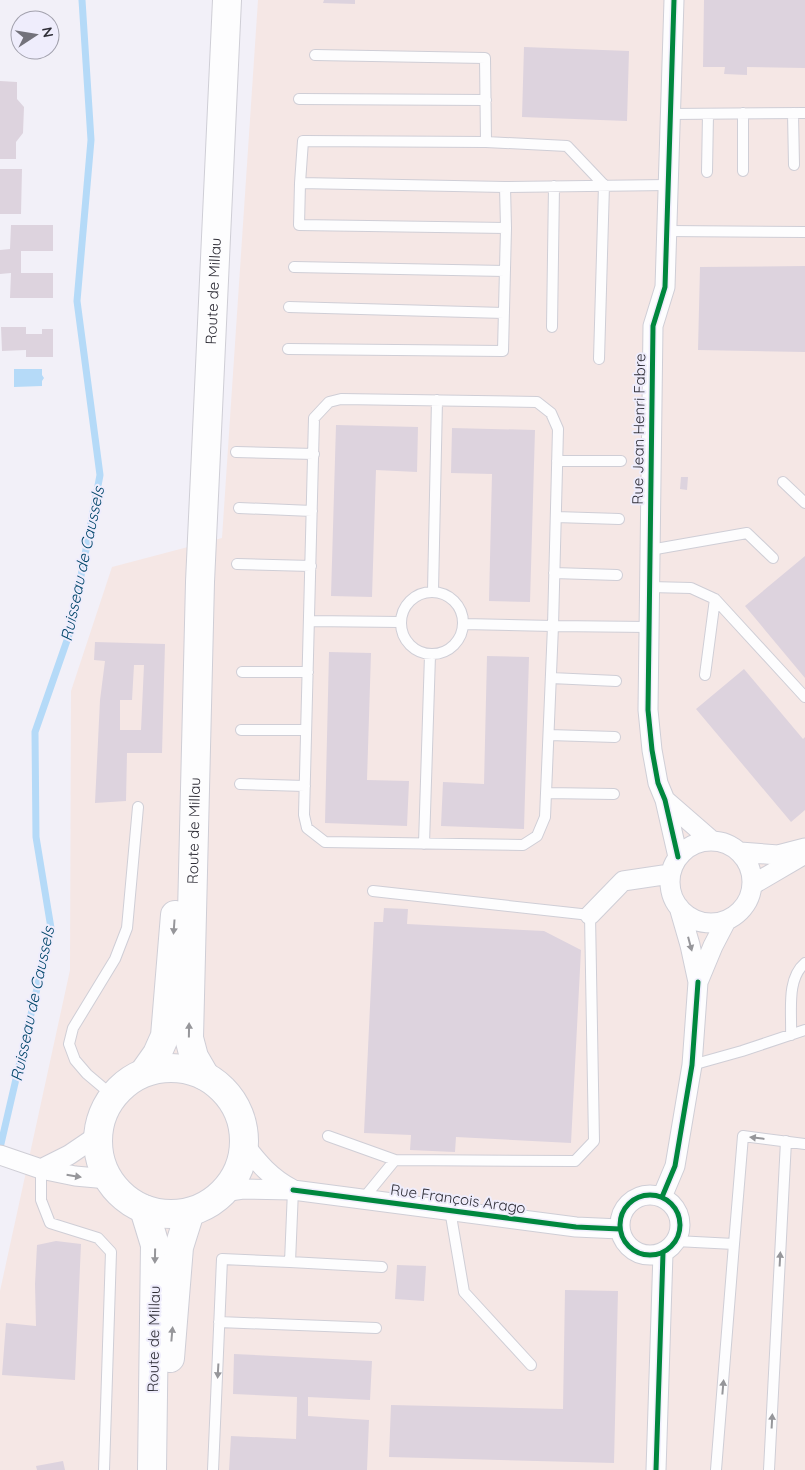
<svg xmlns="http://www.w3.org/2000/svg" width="805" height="1470" font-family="Quicksand,sans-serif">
  <rect width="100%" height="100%" fill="#f2f0f8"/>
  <path fill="#f5e7e5" d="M258,0H805V1470H0V1291L70,970L71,691L112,567L222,538Z"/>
  <path fill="#b5daf8" d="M14,369H42V375L44,378L42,381V386L14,387Z"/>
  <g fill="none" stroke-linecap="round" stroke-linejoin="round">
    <path stroke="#b5daf8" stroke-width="7" d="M0,1148L51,928L36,837L35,732L71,629L100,475L77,301L91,140L82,0"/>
  </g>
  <path fill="#ddd3de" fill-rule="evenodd" d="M324,0H355V4L323,3Z
    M704,0H805V68L747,67V75L724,74L725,67H703Z
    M524,47L629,51L627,121L522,117Z
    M0,81L17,82V99L24,107L23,133L16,142V159H0Z
    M0,169H22L21,214H0Z
    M11,225H53V251H21V273H53V298H10L11,273L0,274V250L10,249Z
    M805,266V352L698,350L700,267Z
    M1,327H26V334H42V329H53V357H26V350L2,351Z
    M336,425L418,427L417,472L376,470L372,597L331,596Z
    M452,428L535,430L530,602L489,601L492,474L451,473Z
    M681,477H688L687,490L680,489Z
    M805,556V678L745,606Z
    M95,642L165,644L162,753H127L126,801L95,803L100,700L105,661L94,660ZM134,665H144L141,730H120V700H132Z
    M329,652L371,653L367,780L409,781L407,826L325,823Z
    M487,656L529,657L524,829L441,826L443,782L484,784Z
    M744,669L803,739L805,737V810L791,822L696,709Z
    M384,908L408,909L407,924L544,931L581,950L571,1143L456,1137L455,1152L410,1150L411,1135L364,1133L374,922H383Z
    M56,1241L81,1244L75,1380L2,1375L6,1323L36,1326L35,1284L37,1245Z
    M397,1265L426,1266L424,1301L395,1299Z
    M565,1290L618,1291L614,1463L389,1457L391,1405L563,1409Z
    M234,1354L372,1361L370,1400L308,1397V1416L369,1420L367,1470H229L231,1436L296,1439L297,1397L233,1394Z
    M63,1461L65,1470H37L36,1466Z"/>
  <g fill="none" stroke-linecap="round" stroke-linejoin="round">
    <g stroke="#cfced6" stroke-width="12">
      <path id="service" d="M315,55L485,58L486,142L567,146L604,185L599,359
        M299,99L486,100
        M793,113L794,165
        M671,114L805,113
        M743,171V113
        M707,172L708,114
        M300,183L303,141L486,142
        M505,187L506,228L299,225L300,183L505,187L668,185
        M667,231L805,232
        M294,267L505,271
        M289,307L504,313
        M552,327L554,186
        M288,349L503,351L506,228
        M236,452L314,454
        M557,461H621
        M783,482L805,503
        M239,508L312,511
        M556,517L619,519
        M650,550L747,533L773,558
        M237,564L311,566
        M554,573L617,575
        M650,587L691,588L715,599L805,697
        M433,591L437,400
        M401 623a31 31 0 1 1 62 0a31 31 0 1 1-62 0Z
        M309,621L400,622
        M464,624L553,626L545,817L537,836L523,845L325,842L307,828L304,815L314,418L329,402L341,399L537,402L551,413L558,429L553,626L649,627
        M242,672H308
        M705,675L715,599
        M551,678L616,681
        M241,730H306
        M549,735L615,737
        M240,784L305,786
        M546,793L614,794
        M424,844L430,655
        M791,1035C792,1012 786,979 805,963
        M692,1065L742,1051L805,1030
        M113,1096L87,1074L75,1060L69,1044L73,1028L115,959L127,928L138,807
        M328,1136L395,1160L575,1161L594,1141L590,915L373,891
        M41,1169V1200L50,1223L98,1238L111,1252L104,1470
        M363,1199L395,1160
        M450,1210L464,1292L531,1365
        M676,1241L734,1244L743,1136L805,1144
        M290,1262L382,1267
        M219,1322L376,1328
        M213,1470L222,1259L290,1262L293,1190
        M716,1470L734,1244
        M769,1470L786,1141"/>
    </g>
    <g stroke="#cfced6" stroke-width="21">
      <path id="minor" d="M674,0L665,287L653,326L648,710L652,750L658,783L665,800L678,857
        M665,800L711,840
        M670 882a41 41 0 1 1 82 0a41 41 0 1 1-82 0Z
        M740,852L778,855L805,848
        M752,885L805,854
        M590,915L623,881L670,874
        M698,982L713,946L726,921
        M244,1144C258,1163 271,1178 292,1189
        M0,1155L41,1169L75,1176L108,1179
        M41,1169L69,1155L97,1136
        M223,1192L243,1189L293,1190L576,1227L620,1229
        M620 1225a30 30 0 1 1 60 0a30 30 0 1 1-60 0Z
        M662,1197L675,1166L692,1065L698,982L690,945L679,907
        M656,1470L663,1253"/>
    </g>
    <g stroke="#cfced6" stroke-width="30">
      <g id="primary">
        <circle cx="171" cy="1141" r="73"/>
        <path d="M145,1071L157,1054L165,1036L175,915"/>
        <path id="s1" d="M205,1076L194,1057L189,1038L200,582L227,0"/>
        <path d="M144,1209L155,1245L152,1470"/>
        <path d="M170,1358L179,1247L190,1212"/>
      </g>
    </g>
    <use href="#service" stroke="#fdfdfe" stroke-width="10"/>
    <use href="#minor" stroke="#fdfdfe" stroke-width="19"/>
    <use href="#primary" stroke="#fdfdfe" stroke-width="28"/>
    <g stroke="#efedfc" stroke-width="8">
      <path id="cycleway" d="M674,0L665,287L653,326L648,710L652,750L658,783L665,800L678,857
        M293,1190L576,1227L620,1229
        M620 1225a30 30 0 1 1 60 0a30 30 0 1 1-60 0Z
        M662,1197L675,1166L692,1065L698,982
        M656,1470L663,1253"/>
    </g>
    <use href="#cycleway" stroke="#00873e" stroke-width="5"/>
  </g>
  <defs><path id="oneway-solid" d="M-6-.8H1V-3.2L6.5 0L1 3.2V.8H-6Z" transform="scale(1.25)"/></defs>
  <g fill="#96969a">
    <use href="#oneway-solid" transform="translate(174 927) rotate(94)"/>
    <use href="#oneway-solid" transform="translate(690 944) rotate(75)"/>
    <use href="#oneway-solid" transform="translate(189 1030) rotate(-89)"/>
    <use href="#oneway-solid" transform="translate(757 1138) rotate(-173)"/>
    <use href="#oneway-solid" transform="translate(74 1176) rotate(9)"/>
    <use href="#oneway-solid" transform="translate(155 1256) rotate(91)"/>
    <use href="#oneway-solid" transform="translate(780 1259) rotate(-87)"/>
    <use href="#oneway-solid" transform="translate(172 1334) rotate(-85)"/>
    <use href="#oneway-solid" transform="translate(218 1371) rotate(93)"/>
    <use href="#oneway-solid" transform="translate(723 1387) rotate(-85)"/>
    <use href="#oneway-solid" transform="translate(772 1421) rotate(-87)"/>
  </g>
  <g text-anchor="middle" stroke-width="4" stroke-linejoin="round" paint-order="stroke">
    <g font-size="15" fill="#2f2e37" stroke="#efedfc">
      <text dy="5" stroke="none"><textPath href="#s1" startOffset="789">Route de Millau</textPath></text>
      <text transform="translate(639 429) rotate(-89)" y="5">Rue Jean Henri Fabre</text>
      <text dy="5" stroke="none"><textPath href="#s1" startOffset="249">Route de Millau</textPath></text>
      <text transform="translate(458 1199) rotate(8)" y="5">Rue François Arago</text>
      <text transform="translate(154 1339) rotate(-89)" y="5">Route de Millau</text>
    </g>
    <g font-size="16" font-style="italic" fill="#00466a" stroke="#efedfc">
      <text transform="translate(82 564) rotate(-78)" y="6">Ruisseau de Caussels</text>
      <text transform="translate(32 1004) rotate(-78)" y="6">Ruisseau de Caussels</text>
    </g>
  </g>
  <g transform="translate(35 35) rotate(78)"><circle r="24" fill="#efedfc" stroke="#a2a1ad"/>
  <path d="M0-4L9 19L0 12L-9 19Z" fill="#73727b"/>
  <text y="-8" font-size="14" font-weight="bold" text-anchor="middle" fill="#2f2e37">N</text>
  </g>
</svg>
